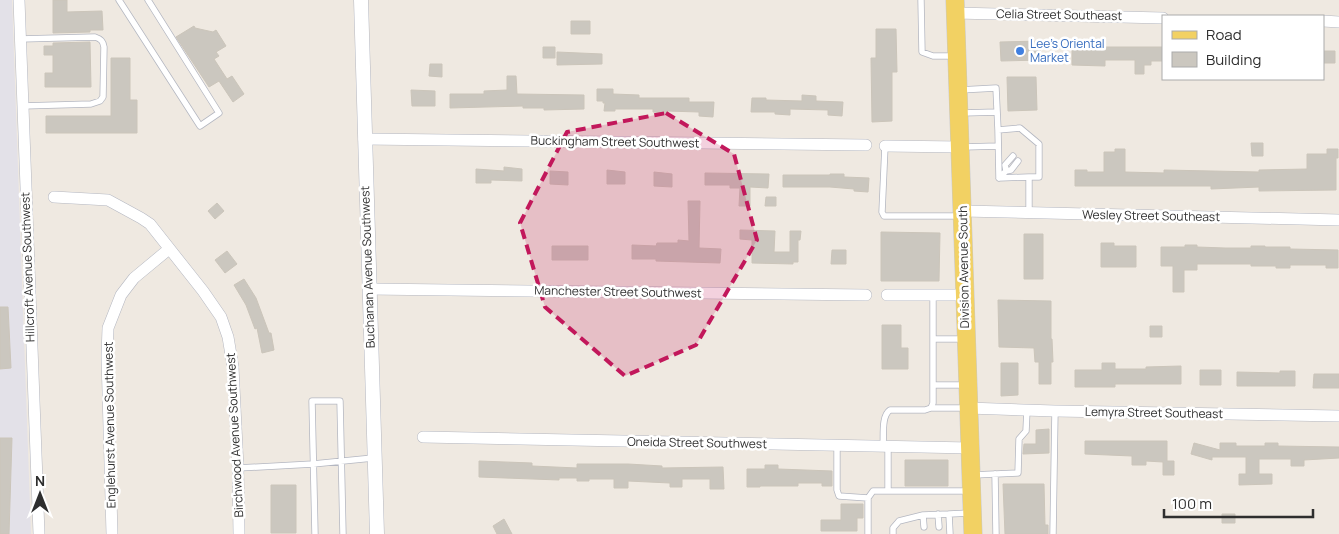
<svg xmlns="http://www.w3.org/2000/svg" width="1339" height="534" font-family="Manrope,sans-serif">
  <rect width="100%" height="100%" fill="#efe9e1"/>
  <path fill="#e3e1e8" d="M0,0H12L31,534H0Z"/>
  <path fill="#cbc7bf" stroke="#cbc5ba" d="M53,0H67V12L102,11L103,30H90V32L53,33Z
    M571,21H590V34H571Z
    M194,26L195,28L213,32L216,30L226,46L216,52L219,56L214,59L227,79L232,76L244,94L233,102L219,81L209,87L176,37Z
    M876,29H896L897,72H892V121L872,122L871,58H876Z
    M1040,41L1041,60L1001,61L1000,42Z
    M90,42L91,87H45V73H53V55H44V46H53V43Z
    M1072,43L1105,44V47H1163V61H1151V65H1144V74H1135V60H1105V66L1072,65Z
    M543,47H555V58H543Z
    M1323,51H1335V63H1323Z
    M557,52L602,54V64L557,65Z
    M111,58H130V100H137V133H46V116H111Z
    M430,64H442V77L429,76Z
    M507,76H516L517,94L584,95V109L544,110V108H523V106L450,108V94H484V91L507,90Z
    M1007,77H1036L1037,110L1008,111Z
    M597,89H613V94L639,95V98H689V102H714L713,117L699,116V112L667,111V113L653,112V109H615V111H604L605,103H603V101H597Z
    M411,90L435,91V106H412Z
    M802,95L816,96V101L843,102L842,116L828,115V110L790,109V115L775,114V112H751L752,98H766V100L802,101Z
    M1251,143H1263V156H1252Z
    M1115,149H1125V172L1164,173V170L1259,172V170L1307,169V154H1327V149H1338V158H1336V190L1259,191V187L1211,189V186H1075V170H1087V172H1104V152H1115Z
    M504,167L522,169V181L491,180V183H476V169L504,171Z
    M607,170L625,172V184H607Z
    M550,171L568,172V185L550,184Z
    M654,172L672,174V187L654,186Z
    M705,173L769,174L768,188L750,187V206H739L740,188H730V185H705Z
    M830,174H844V177L869,178L868,192L854,191V189L830,187H783V175H830Z
    M766,197H776V206H765Z
    M688,201H700L699,248L721,249L720,263L656,261V259H632V245L656,246L657,243H678V240L689,241Z
    M217,203L224,211L215,219L208,211Z
    M740,230L775,231L774,252H790V231H801L800,240H798V262H793V264L752,263V240L740,239Z
    M881,232L940,233L939,281H881Z
    M1024,234H1043V279H1024Z
    M1101,243H1114V246H1136V267H1101Z
    M1185,245H1197V247L1225,248H1251V246H1265V247H1290V249L1338,250V268H1326V265H1290V268H1276V266H1251V264H1197V270H1184V292H1173V266H1161V247H1185Z
    M552,246H588V260H552Z
    M832,250H846V264H831Z
    M227,251L237,264L225,273L215,260Z
    M244,279L256,298L269,333H271L274,350L262,353L257,328L255,329L246,305L234,285Z
    M998,300L1051,301V339H1052L1053,362H1051V384H1039V362H1035L1034,348L999,347Z
    M0,307H8L11,368L0,369Z
    M882,325H901V348H908V369H882Z
    M1150,326H1162V337H1150Z
    M1001,363H1018V395L1001,396Z
    M1102,363H1115V369H1146V367L1181,366V384H1115V387H1075V370H1102Z
    M1200,370H1221V385H1200Z
    M1280,371H1295V386H1237V372L1280,373Z
    M1314,374H1339V388H1313Z
    M1049,429V453L1023,454L1024,444H1036V430Z
    M0,438H12L9,534H0Z
    M1085,441H1167V461H1174V475H1163V462L1146,461V465H1132V456L1085,454Z
    M1194,443L1220,450V443H1236V446H1265V443H1278V446L1339,447V458L1304,460V466H1291V459H1259V474H1272V484L1239,485V474H1246V457H1212V460L1191,454Z
    M905,460H948V486H905Z
    M479,461L532,463V466L577,468V464H628L662,466V468L723,467L724,489H710V479H682V487H670V483L628,481V488H614V479H589V481H577V478H559V480L479,477Z
    M765,465H778V469L832,471V486H822V483H798V486H760V487H747V469H765Z
    M1003,484H1044L1045,525H1048V534H1005Z
    M271,485H296V533H271Z
    M841,504H863V518H857V531H821V520H841Z
    M1222,514H1235V523H1222Z
    M504,519L512,534H497L493,526Z"/>
  <g fill="none" stroke-linecap="round" stroke-linejoin="round">
    <g stroke="#b4b7c1" stroke-width="7">
      <path id="service" d="M119,0L200,126L219,113L148,0
        M921,0L922,52L933,56H954
        M20,39L95,37C101,39 103,41 104,47L103,97L100,101L91,104L22,106
        M960,90L996,88L998,130
        M962,113L997,112
        M885,146L882,212L884,216H959
        M963,147L998,146
        M1006,171L1011,170L1018,161
        M1029,177H1039V144L1020,128L998,130L999,178L1029,177V213
        M999,178L1006,171L1005,165L1013,156
        M933,339H964
        M933,385H965
        M931,408H966
        M837,446V490L839,496L868,498
        M883,446C884,436 881,416 890,410H925L931,408L933,403V295
        M888,446V491
        M238,468L313,464L373,458
        M995,474L996,534
        M973,475L1018,473L1019,439L1026,431L1027,410
        M938,514L939,527
        M924,527L923,515L949,514
        M315,534L312,401H340L343,534
        M868,534V498L873,491H969
        M893,534V528L899,521L923,515
        M950,534L949,514L970,513
        M1053,534L1055,411"/>
    </g>
    <g stroke="#b4b7c1" stroke-width="12">
      <path id="minor" d="M19,0L39,534
        M955,13L1163,18
        M1323,21L1339,22
        M364,139L866,145
        M885,146L960,147
        M54,197L108,200L141,218L150,224L203,291L221,317L228,337L233,367L238,468L239,534
        M963,211L1339,220
        M369,289L866,295
        M887,295H964
        M968,408L1055,411L1339,416
        M423,437L970,448
        M112,534L107,356L108,328L121,295L134,278L169,249"/>
    </g>
    <g stroke="#b4b7c1" stroke-width="15">
      <path id="tertiary" d="M361,0L377,534"/>
    </g>
    <g stroke="#c9c9c9" stroke-width="19">
      <path id="primary" d="M955,0L973,534"/>
    </g>
    <use href="#service" stroke="#fff" stroke-width="5.5"/>
    <use href="#minor" stroke="#fff" stroke-width="11"/>
    <use href="#tertiary" stroke="#fff" stroke-width="14"/>
    <use href="#primary" stroke="#f2d163" stroke-width="18"/>
  </g>
  <path fill="#c2185b" fill-opacity="0.2" stroke="#c2185b" stroke-width="4" stroke-dasharray="10 6" stroke-linejoin="round" d="M666,113L734,154L757,240L696,345L625,376L545,307L520,223L567,132Z"/>
  <circle fill="#3f7fe0" stroke="#fff" stroke-width="2" cx="1020" cy="51" r="5"/>
  <g text-anchor="middle" stroke-width="5" stroke-linejoin="round" paint-order="stroke">
    <g font-size="12" fill="#2e2e2e" stroke="#fff">
      <text transform="translate(1059 15) rotate(1)" y="4">Celia Street Southeast</text>
      <text transform="translate(615 142) rotate(1)" y="4">Buckingham Street Southwest</text>
      <text transform="translate(1151 216) rotate(1)" y="4">Wesley Street Southeast</text>
      <text transform="translate(28 267) rotate(-92)" y="4">Hillcroft Avenue Southwest</text>
      <text transform="translate(368 267) rotate(-92)" y="4">Buchanan Avenue Southwest</text>
      <text transform="translate(964 267) rotate(-91)" y="4">Division Avenue South</text>
      <text transform="translate(618 292) rotate(1)" y="4">Manchester Street Southwest</text>
      <text transform="translate(1154 413) rotate(1)" y="4">Lemyra Street Southeast</text>
      <text transform="translate(110 425) rotate(-91)" y="4">Englehurst Avenue Southwest</text>
      <text transform="translate(235 435) rotate(-93)" y="4">Birchwood Avenue Southwest</text>
      <text transform="translate(697 443) rotate(1)" y="4">Oneida Street Southwest</text>
    </g>
    <g font-size="12" fill="#366cbe" stroke="#fff" text-anchor="start">
      <text x="1030" y="48">Lee's Oriental<tspan x="1030" dy="14">Market</tspan></text>
    </g>
  </g>
  <rect x="1162" y="15" width="162" height="65" fill="#ffffff" stroke="#ababab"/>
  <rect x="1172" y="31" width="25" height="8" fill="#f2d163" stroke="#ababab"/>
  <text x="1206" y="40" font-size="15" fill="#2e2e2e">Road</text>
  <rect x="1172" y="52" width="25" height="15" fill="#cbc7bf" stroke="#ababab"/>
  <text x="1206" y="65" font-size="15" fill="#2e2e2e">Building</text>
  <g transform="translate(40 494)" stroke="#ffffff" stroke-width="4" paint-order="stroke">
  <path d="M0-4L9 19L0 12L-9 19Z" fill="#2e2e2e"/>
  <text y="-8" font-size="14" font-weight="bold" text-anchor="middle" fill="#2e2e2e">N</text>
  </g>
  <path d="M1164 509v8h149v-8" fill="none" stroke="#2e2e2e" stroke-width="2.5"/>
  <text x="1172" y="509" font-size="15" fill="#2e2e2e" stroke="#ffffff" stroke-width="4" paint-order="stroke">100 m</text>
</svg>
